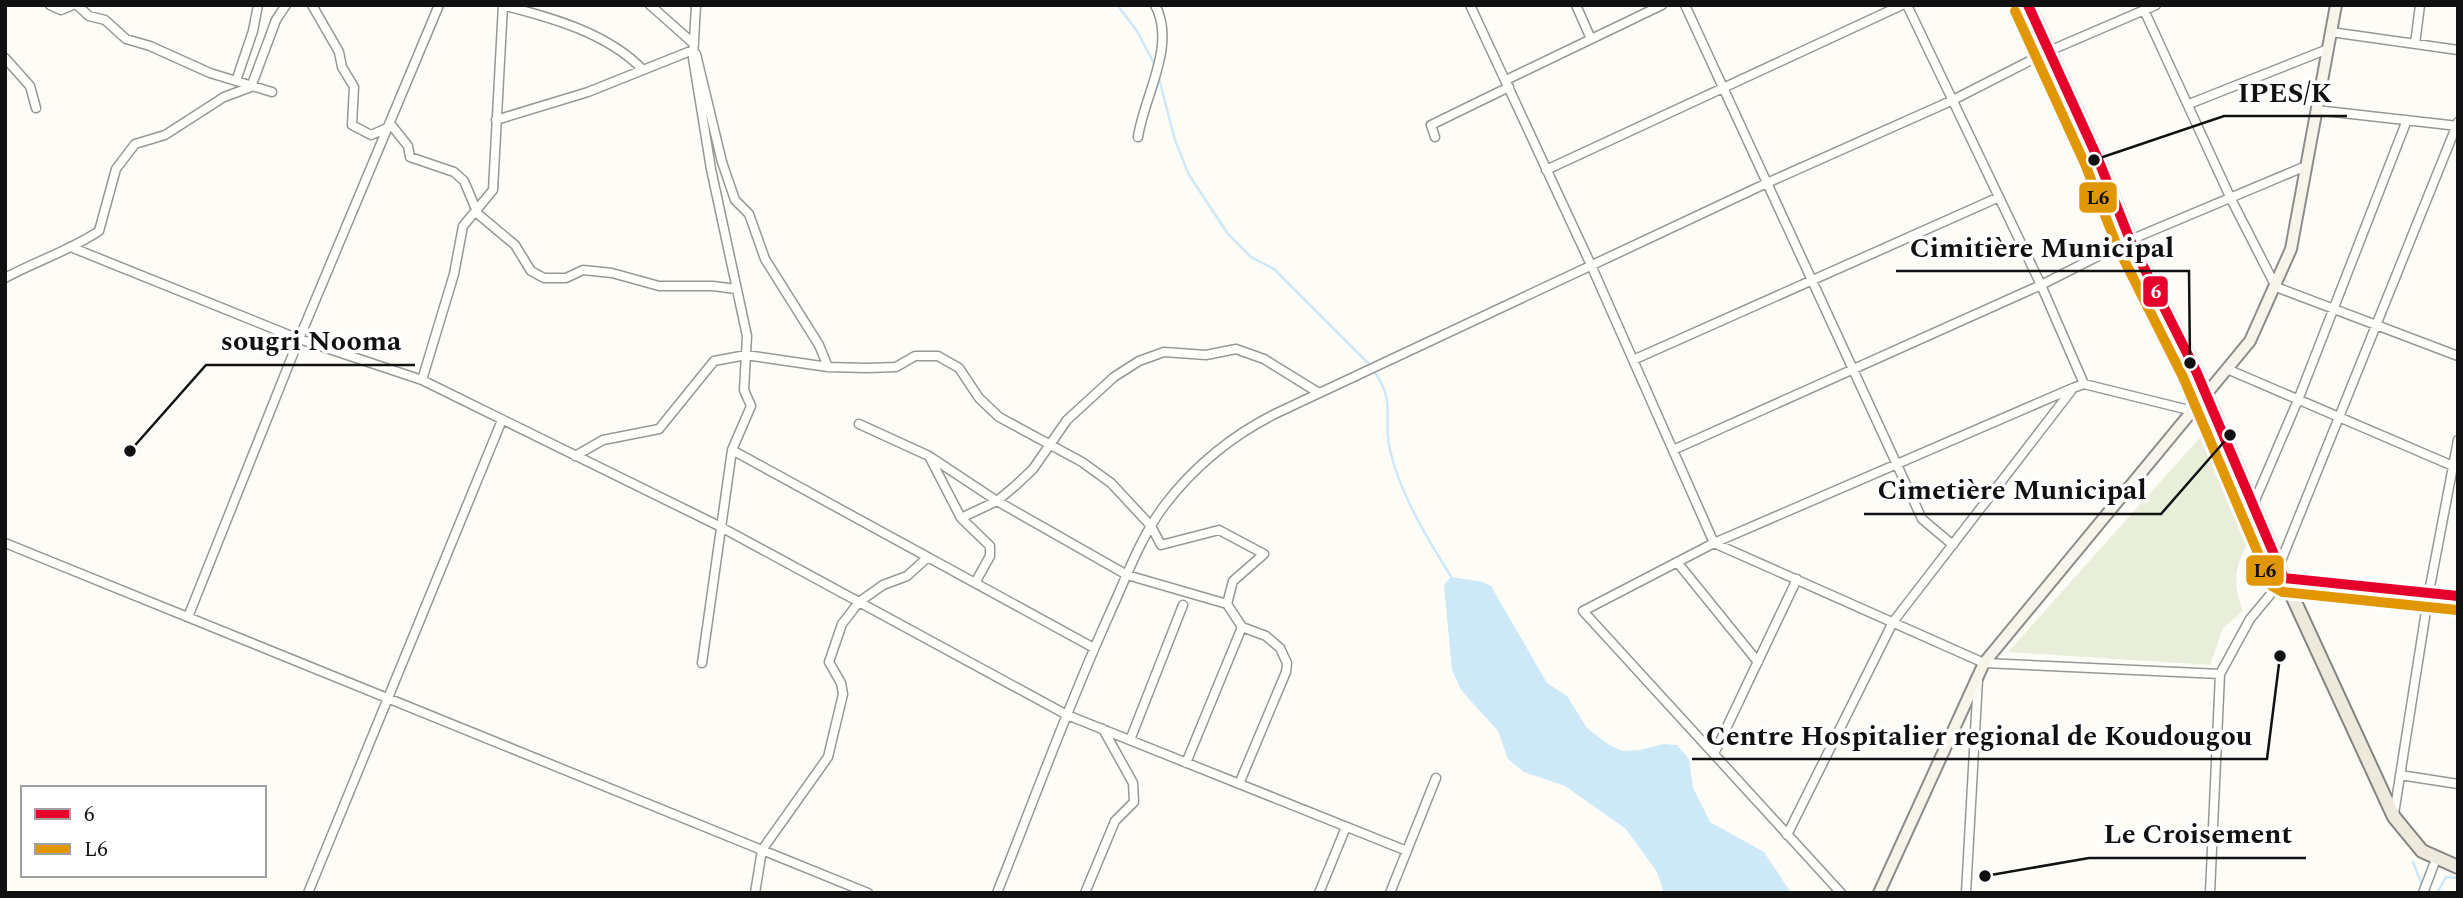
<svg xmlns="http://www.w3.org/2000/svg" width="2463" height="898" font-family="Spectral,serif">
  <rect width="100%" height="100%" fill="#fdfcf7"/>
  <path fill="#e9eedb" d="M2204,433L2253,535C2235,565 2231,578 2243,611L2223,628L2210,665L2008,652Z"/>
  <path fill="#cde8f7" d="M1451,577L1483,582L1491,586L1547,683L1567,696L1587,728L1609,745L1623,751L1639,750L1664,744L1677,745L1689,759L1693,788L1710,822L1764,852L1791,893H1664L1657,872L1626,829L1565,786L1524,772L1508,759L1498,731L1461,690L1452,670L1444,585Z"/>
  <g fill="none" stroke-linecap="round" stroke-linejoin="round">
    <path stroke="#cde8f7" stroke-width="2.5" d="M1118,6L1137,31L1155,65
      M1158,75L1175,140L1189,175L1228,234L1251,257L1274,269L1371,366
      M1374,371C1398,405 1381,419 1391,454C1402,498 1429,541 1453,580
      M2413,862L2422,885
      M2437,893L2446,877L2458,878"/>
    <g stroke="#979795" stroke-width="11">
      <path id="street" d="M50,5L61,10L73,5
        M77,5L89,16L105,20L126,39L150,46L210,73L272,92
        M312,5L339,52L342,67L354,87L352,125L371,135L392,126L408,146L410,157L454,172L464,181L478,214L515,245L531,271L544,278H566L583,270L612,273L659,286H713L736,289
        M502,5C550,17 608,33 643,70
        M650,5L694,44
        M696,5L693,58L711,169L747,336L744,390L751,406L732,450L702,663
        M1470,5L1591,265L1714,543L1984,663L2220,674
        M1576,5L1591,39
        M1685,5L1922,519L1953,545
        M1907,5L2041,285L2084,384
        M2144,10L2231,199L2276,287L2458,356
        M2331,32L2458,50
        M2415,44L2420,5
        M696,54L722,162L735,200L749,214L765,259L819,345L828,367
        M5,58L30,86L36,108
        M1506,80L1662,5
        M236,81L253,31L258,5
        M2189,104L2328,49
        M2316,110L2458,126
        M496,120L588,92L693,50
        M1138,137C1144,96 1177,45 1155,5
        M1435,137L1431,125L1509,87
        M1546,170L1902,5
        M73,248L299,339L422,380L719,526L1067,715L1407,851
        M5,278C36,261 69,251 99,231L116,169L135,144L165,135L224,97L251,87L276,20L286,5
        M1633,360L1997,198
        M2227,369L2453,466
        M422,380L454,274L463,226L493,190L503,5
        M859,424L929,456L997,501L1127,575L1227,604L1242,627L1266,636L1280,648L1287,663L1286,672L1239,784
        M732,450L1094,648
        M1673,450L2041,285L2130,240L2306,166
        M575,456L603,440L659,429L714,361L746,355L828,367L867,368L896,367L915,356H938L959,368L979,398L999,417L1082,462L1111,483L1151,526L1161,545L1219,530L1264,554L1233,581L1227,604
        M930,458L961,518L990,546V556L975,583
        M2253,505L2298,400L2407,120
        M961,518L997,501L1015,486L1033,469L1067,420L1114,377L1139,361L1164,352L1206,355L1236,349L1264,359L1319,393
        M5,543L868,893
        M1677,562L1758,662
        M2279,566L2458,122
        M188,617L299,339L439,5
        M1130,740L1183,605
        M1714,754L1797,579
        M1186,763L1242,627
        M2400,775L2458,784
        M2394,814L2429,592L2458,440
        M1787,835L1893,622L2071,391
        M308,893L502,420
        M755,893L762,850L828,757L843,694L841,683L829,662L842,624L859,602L883,585L907,576L928,557
        M997,893C1034,800 1068,706 1109,615C1126,578 1140,538 1164,506C1194,466 1235,433 1279,412L1767,183L1951,101L2049,51L2156,5
        M1085,893L1115,821L1134,802L1133,783L1103,729
        M1319,893L1346,827
        M1390,893L1436,778
        M1841,893L1583,611L1714,543L2073,388L2084,384L2193,411
        M1966,893L1978,679
        M2210,893L2220,674L2250,619L2284,578L2458,596
        M2423,893L2436,859"/>
    </g>
    <g stroke="#8e8d8b" stroke-width="14">
      <path id="secondary" d="M1879,893L1984,663L2250,341L2291,249L2336,5"/>
    </g>
    <g stroke="#858482" stroke-width="16">
      <path id="primary" d="M2028,5L2098,159L2130,240L2196,371L2284,578L2394,817L2422,851L2458,867"/>
    </g>
    <use href="#street" stroke="#fffffe" stroke-width="8"/>
    <use href="#secondary" stroke="#f6f4eb" stroke-width="10"/>
    <use href="#primary" stroke="#ede9dc" stroke-width="12"/>
    <g stroke="#fff" stroke-width="16">
      <path id="bus-1" d="M2028,5L2098,159L2130,240L2196,371L2284,578
        M2284,578L2458,596"/>
    </g>
    <g stroke="#fff" stroke-width="16">
      <path id="bus-2" d="M2015,11L2085,164L2117,246L2183,377L2272,586L2283,592L2457,610"/>
    </g>
    <use href="#bus-1" stroke="#e4002b" stroke-width="10"/>
    <use href="#bus-2" stroke="#e09702" stroke-width="10"/>
  </g>
  <path fill="none" stroke="#111" stroke-width="2.5" d="M2094 160L2224 116H2347M2190 363L2189 271H1896M130 451L206 365H415M2230 435L2161 514H1864M2280 656L2267 759H1692M1985 876L2089 858H2306"/>
  <g fill="#111" stroke="#fff" stroke-width="2.5">
    <circle cx="2094" cy="160" r="7"/>
    <circle cx="2190" cy="363" r="7"/>
    <circle cx="130" cy="451" r="7"/>
    <circle cx="2230" cy="435" r="7"/>
    <circle cx="2280" cy="656" r="7"/>
    <circle cx="1985" cy="876" r="7"/>
  </g>
  <g font-size="28" text-anchor="middle" font-weight="bold" fill="#111" stroke="#fff" stroke-width="7" stroke-linejoin="round" paint-order="stroke">
    <text x="2285" y="102">IPES/K</text>
    <text x="2042" y="257">Cimitière Municipal</text>
    <text x="311" y="350">sougri Nooma</text>
    <text x="2012" y="499">Cimetière Municipal</text>
    <text x="1979" y="745">Centre Hospitalier regional de Koudougou</text>
    <text x="2198" y="843">Le Croisement</text>
  </g>
  <g stroke="#fff" stroke-width="2.5">
    <rect x="2078" y="181" width="40" height="33" rx="7" fill="#e09702"/>
    <rect x="2142" y="275" width="27" height="33" rx="7" fill="#e4002b"/>
    <rect x="2245" y="554" width="40" height="33" rx="7" fill="#e09702"/>
  </g>
  <g font-size="19" text-anchor="middle" font-weight="bold" fill="#fff">
    <text x="2156" y="298">6</text>
  </g>
  <g font-size="19" text-anchor="middle" font-weight="bold" fill="#111">
    <text x="2098" y="204">L6</text>
    <text x="2265" y="577">L6</text>
  </g>
  <rect width="2463" height="898" fill="none" stroke="#111111" stroke-width="14"/>
  <rect x="21" y="786" width="245" height="91" fill="#ffffff" stroke="#a0a0a0" stroke-width="2"/>
  <rect x="35" y="809" width="35" height="10" fill="#e4002b" stroke="#a0a0a0" stroke-width="2"/>
  <text x="84" y="821" font-size="21" fill="#111111">6</text>
  <rect x="35" y="844" width="35" height="10" fill="#e09702" stroke="#a0a0a0" stroke-width="2"/>
  <text x="84" y="856" font-size="21" fill="#111111">L6</text>
</svg>
